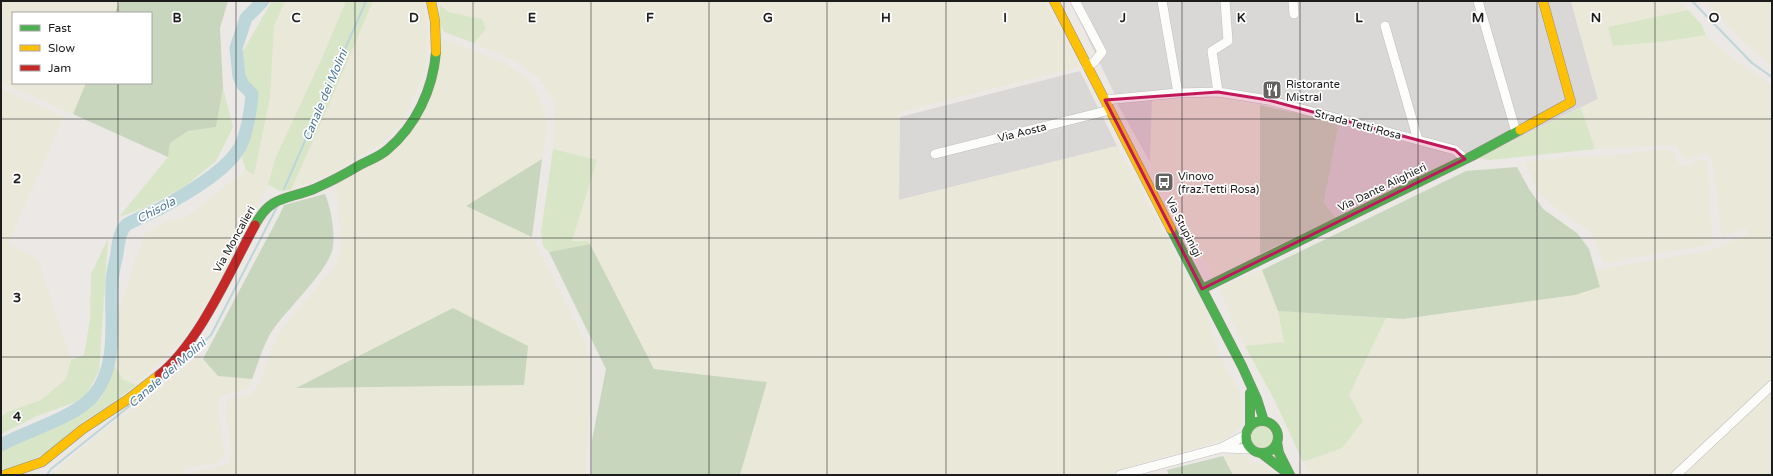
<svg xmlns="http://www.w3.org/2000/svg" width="1773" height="476" font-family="'Varela Round',sans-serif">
  <rect width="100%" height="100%" fill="#ebe8e5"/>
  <path fill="#dad8d7" d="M1070,1H1571L1598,99L1341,225L1324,204L1340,116L1216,90L1153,93L1150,162L1118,105L1116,97Z
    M1080,71L1117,146L899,200L900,117Z"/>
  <path fill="#eae9d9" d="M1,1H120L115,13H13V83H86L73,114L1,82Z
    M285,1H346L322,58L275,159L268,185L207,302L185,337L136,385L122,379L115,366L116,321L134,263L146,233L167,221L185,218L246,170L254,175L270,98L274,26Z
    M373,1H424L427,38L425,72L401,124L382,143L331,174L291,190L328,107Z
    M438,1H1044L1079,67L899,112V200L1117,146L1208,316L1218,352L1240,393L1242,409V422L1235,432L1223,440L1102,475H740L767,382L654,369L588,241H572L597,160L553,149L555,103L538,77L515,61L474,43L486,29L482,19L448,12L440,5Z
    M1571,1H1679L1688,10L1608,27L1668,41L1706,35L1732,58L1772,86V383L1674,475H1310L1303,462L1342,448L1349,395L1386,318L1403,319L1600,287L1595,270L1709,251L1748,234L1745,227L1722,237L1712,158L1706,153L1685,160L1677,145L1595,149L1581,108L1598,99Z
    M1705,1H1772V65L1744,42Z
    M440,38L505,63L529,80L541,100L547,126L542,159L467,206L532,237L584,340L591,366V394L585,475H189L196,471L219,467L229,464L232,454L226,412L227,403L230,399L248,396L253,392L259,384L276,339L288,321L335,266L339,256L341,240L336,184L389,154L407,138L420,118Z
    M1,89L64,117L8,244L38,259L71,360L66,379L41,400L7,412L1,417Z
    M1218,97L1260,105V254L1212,278L1207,264L1195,250L1150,162L1152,101Z
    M1665,149L1673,152L1679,165L1689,166L1699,160H1706L1708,163L1712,244L1604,263L1591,232L1555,207L1539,193L1525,162L1570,157L1608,156Z
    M1262,270L1278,311L1284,342L1245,346L1231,319L1228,307L1219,288Z
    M196,358L203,359L218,376L252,379L246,389L222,395L218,403L224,456L217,463L184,468L182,475H21L35,471V475L51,474L112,424L147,399Z
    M1772,389V475H1680Z
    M1240,453L1252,462L1267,466L1275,475H1233L1223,456Z"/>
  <path fill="#d9e5c7" d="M272,1H285L274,26L270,98L254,175L246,170L242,158L256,109V93L246,81L243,51Z
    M346,1H373L328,107L291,190L280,191L268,185L275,159L322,58Z
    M440,5L448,12L482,19L486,29L474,43L444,32L439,22Z
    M1688,10L1701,24L1706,35L1668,41L1613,46L1608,27Z
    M223,88L233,127L216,161L184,187L144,208L119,217L168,157L170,143L188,131L216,127Z
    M1581,108L1595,149L1490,160L1477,158Z
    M553,149L597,160L572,241H588L590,244L549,252L543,246L541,232Z
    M108,239L99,371L84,399L37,416L1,434V417L7,412L41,400L66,379L71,360L84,355L90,320L91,274Z
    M1278,311L1386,318L1349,395L1363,421L1342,448L1303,462L1275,401L1245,346L1284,342Z
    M115,366L122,379L136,385L113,403L84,421L52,450L22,465L1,472V451L74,417L101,398Z
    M1251 437a11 11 0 1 1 22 0a11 11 0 1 1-22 0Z"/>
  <path fill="#c8d6bd" d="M120,1H228L220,28L223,88L216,127L188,131L170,143L168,157L73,114L86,83H151V13H115Z
    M1260,105L1339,122L1324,203L1336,218L1260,254Z
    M542,159L532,237L466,206Z
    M1517,167L1529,189L1543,209L1577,233L1589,249L1600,287L1575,295L1403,319L1278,311L1262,270L1466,171Z
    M325,194C331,208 336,236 332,251C325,274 287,309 272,331C263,345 258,364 252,379L218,376L203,359L279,216L284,205Z
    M590,244L654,369L767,382L740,475H592V440L606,369L549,252Z
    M453,308L528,346L524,385L296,388Z
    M1223,456L1233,475H1169L1167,470Z"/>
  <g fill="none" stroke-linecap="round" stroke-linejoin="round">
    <path stroke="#bcd6da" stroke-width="2" d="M1692,1L1752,63L1772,77
      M284,189L366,1
      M47,475L51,469L167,376L211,335L278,205"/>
    <path stroke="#bcd6da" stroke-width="13" d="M1,445C28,430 75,418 94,395C119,364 110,320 112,284C112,274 115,263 117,254C118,245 119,232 126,225C132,221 151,213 159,209C183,196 226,172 240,147C247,133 251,110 252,94L243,85L239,76L236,48L246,18L263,1"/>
    <g stroke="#c0bfbd" stroke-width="10">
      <path id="street" d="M1075,1L1102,52L1094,62L1087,66
        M1162,1L1178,93
        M1293,1L1294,14
        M1478,1L1516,132
        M1385,26L1418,140
        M1218,92L1212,51L1228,41L1225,1
        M1105,100L1178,93L1218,92L1268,100L1455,150L1465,159
        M935,154L1110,110
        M1223,448L1251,449
        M1120,475L1221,448L1246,435
        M1676,475L1772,385"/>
    </g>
    <g stroke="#92917f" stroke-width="10">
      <path id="fast" d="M255,225C271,195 286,200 314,189C330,182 345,174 360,165C369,160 379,157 387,150C416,126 433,89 436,52
        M1171,229L1242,366L1257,399L1264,421
        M1202,289L1472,156L1520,130
        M1250,393V426
        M1246 437a16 16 0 1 1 32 0a16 16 0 1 1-32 0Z
        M1277,442L1279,453L1290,475
        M1261,453L1287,473"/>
    </g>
    <g stroke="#92917f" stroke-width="10">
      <path id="slow" d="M431,1L435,21L436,52
        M1054,1L1171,229
        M1520,130L1571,102L1543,1
        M4,475L42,462L83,429L127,400L159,375"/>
    </g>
    <g stroke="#92917f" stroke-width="10">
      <path id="jam" d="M159,375C199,343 230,271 255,225"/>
    </g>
    <use href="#street" stroke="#fcfcfb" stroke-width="9"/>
    <use href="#fast" stroke="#4caf50" stroke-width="9"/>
    <use href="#slow" stroke="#ffc107" stroke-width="9"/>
    <use href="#jam" stroke="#c62828" stroke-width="9"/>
  </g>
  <path fill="#c2185b" fill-opacity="0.2" stroke="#c2185b" stroke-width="3" stroke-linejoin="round" d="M1218,92L1268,100L1455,150L1465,159L1202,289L1105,100Z"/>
  <path fill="none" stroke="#1c1c1c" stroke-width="1" stroke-opacity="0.55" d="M118,1V13M236,1V475M355,1V475M473,1V475M591,1V475M709,1V475M827,1V475M946,1V475M1064,1V475M1182,1V475M1300,1V475M1418,1V475M1537,1V475M1655,1V475M118,83V475M1,119H1772M1,238H1772M1,357H1772"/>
  <defs>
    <g id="restaurant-square" transform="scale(1)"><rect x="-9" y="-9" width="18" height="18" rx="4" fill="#646362" stroke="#fff"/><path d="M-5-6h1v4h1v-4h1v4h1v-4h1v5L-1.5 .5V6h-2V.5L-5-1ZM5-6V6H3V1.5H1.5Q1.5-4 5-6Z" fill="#fff"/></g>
    <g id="bus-square" transform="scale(1)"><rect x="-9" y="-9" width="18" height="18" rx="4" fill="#646362" stroke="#fff"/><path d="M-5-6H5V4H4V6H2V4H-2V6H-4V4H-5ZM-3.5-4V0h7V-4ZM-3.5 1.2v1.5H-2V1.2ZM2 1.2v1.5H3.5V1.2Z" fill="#fff"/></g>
  </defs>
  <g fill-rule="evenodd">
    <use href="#restaurant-square" x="1272" y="90"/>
    <use href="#bus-square" x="1164" y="182"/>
  </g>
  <g text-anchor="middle" stroke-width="3.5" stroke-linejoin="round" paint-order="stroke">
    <g font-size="11" fill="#1c1c1c" stroke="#fff" text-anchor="start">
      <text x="1286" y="88">Ristorante<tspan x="1286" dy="13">Mistral</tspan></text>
      <text x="1178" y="180">Vinovo<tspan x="1178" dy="13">(fraz.Tetti Rosa)</tspan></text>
    </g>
    <g font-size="11" fill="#1c1c1c" stroke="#fff">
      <text transform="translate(1358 124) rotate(15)" y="4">Strada Tetti Rosa</text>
      <text transform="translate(1022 132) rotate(-14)" y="4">Via Aosta</text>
      <text transform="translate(1382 187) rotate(-26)" y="4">Via Dante Alighieri</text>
      <text transform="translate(1184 227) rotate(63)" y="4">Via Stupinigi</text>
      <text transform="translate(234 239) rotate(-61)" y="4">Via Moncalieri</text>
    </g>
    <g font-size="12" font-style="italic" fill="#517a9a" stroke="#fff">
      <text transform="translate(325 95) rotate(-67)" y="4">Canale dei Molini</text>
      <text transform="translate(156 210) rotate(-28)" y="4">Chisola</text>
      <text transform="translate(167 373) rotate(-41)" y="4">Canale dei Molini</text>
    </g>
  </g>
  <g font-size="13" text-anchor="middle" font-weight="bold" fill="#1c1c1c" stroke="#fff" stroke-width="3.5" stroke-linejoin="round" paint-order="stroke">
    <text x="177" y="22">B</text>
    <text x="296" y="22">C</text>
    <text x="414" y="22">D</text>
    <text x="532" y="22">E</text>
    <text x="650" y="22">F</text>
    <text x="768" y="22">G</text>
    <text x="886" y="22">H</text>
    <text x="1005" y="22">I</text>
    <text x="1123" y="22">J</text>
    <text x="1241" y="22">K</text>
    <text x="1359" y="22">L</text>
    <text x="1478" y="22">M</text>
    <text x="1596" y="22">N</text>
    <text x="1714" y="22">O</text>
    <text x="17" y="183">2</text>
    <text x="17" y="302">3</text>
    <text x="17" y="421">4</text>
  </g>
  <rect width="1773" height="476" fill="none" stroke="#1c1c1c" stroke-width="4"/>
  <rect x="12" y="12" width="140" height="72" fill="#ffffff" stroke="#a4a4a4"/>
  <rect x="20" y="25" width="20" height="6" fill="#4caf50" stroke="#a4a4a4"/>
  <text x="48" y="32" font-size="12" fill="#1c1c1c">Fast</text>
  <rect x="20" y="45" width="20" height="6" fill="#ffc107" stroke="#a4a4a4"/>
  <text x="48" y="52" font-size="12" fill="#1c1c1c">Slow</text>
  <rect x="20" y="65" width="20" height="6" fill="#c62828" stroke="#a4a4a4"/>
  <text x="48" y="72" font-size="12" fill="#1c1c1c">Jam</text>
</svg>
